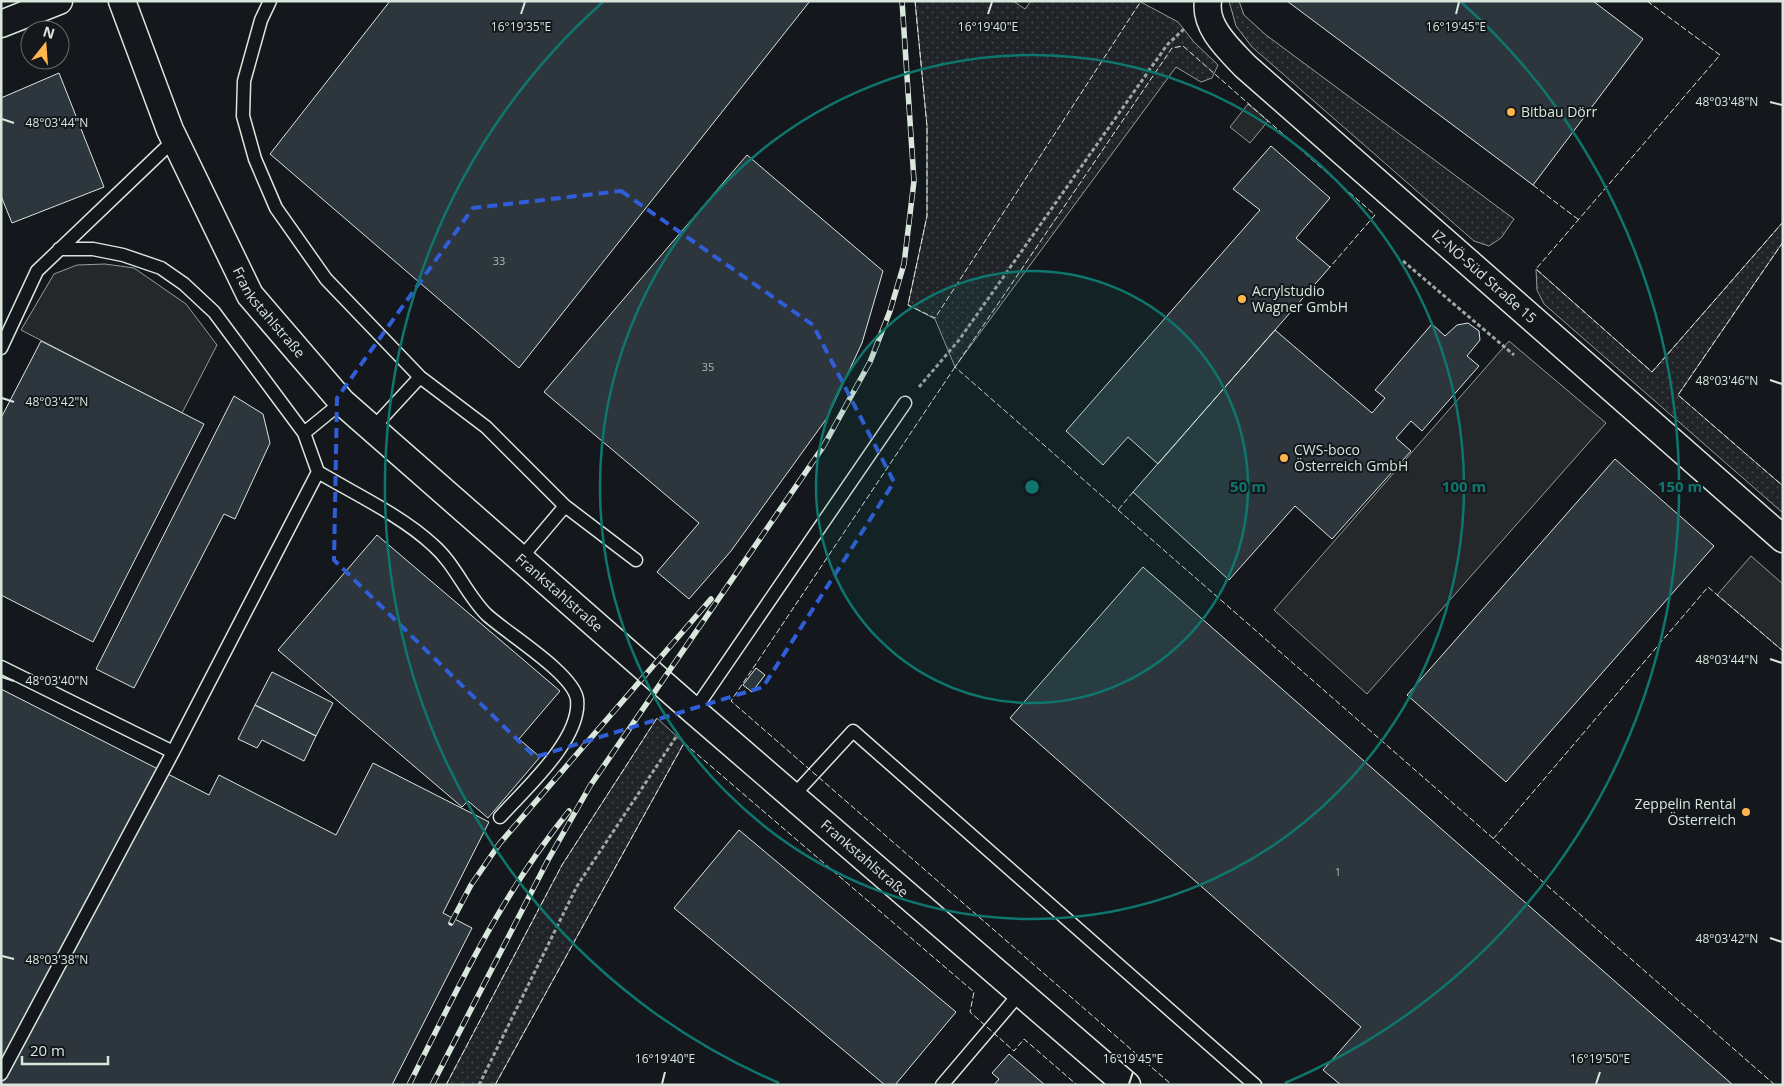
<svg xmlns="http://www.w3.org/2000/svg" width="1784" height="1086" font-family="'Open Sans',sans-serif">
  <defs>
    <pattern id="grass-dots" width="8" height="8" patternUnits="userSpaceOnUse" patternTransform="scale(1.25)"><rect width="8" height="8" fill="#202428"/><path d="M2 2h.1M6 6h.1" fill="none" stroke="#404447" stroke-width="1.8" stroke-linecap="round"/></pattern>
  </defs>
  <rect width="100%" height="100%" fill="#14181c"/>
  <path fill="url(#grass-dots)" stroke="#939e99" d="M915,1H1013L1025,9L1031,1H1139L1178,22L1194,42L1218,65L1212,78L1201,82L1176,67L955,367L935,319L908,305L927,216V126Z
    M1229,1H1239L1244,15L1266,35L1514,219L1501,238L1489,246L1474,241L1252,47L1236,26Z
    M1783,222V242L1678,395L1783,486V513L1544,304L1537,290L1536,269L1652,372Z
    M657,718L684,743L495,1085H446L562,865Z"/>
  <path fill="#24282b" stroke="#939e99" d="M1248,104L1268,121L1250,143L1230,127Z
    M105,264L134,268L186,304L217,345L182,413L21,330L54,274L77,265Z
    M1509,341L1606,423L1367,694L1274,610Z
    M1751,556L1783,584V651L1717,595Z"/>
  <path fill="#2c363c" stroke="#d8e6dc" d="M390,1H810L519,368L270,154Z
    M1287,1H1593L1643,39L1533,185Z
    M59,73L104,187L12,223L1,196V98Z
    M1271,146L1330,198L1296,238L1330,267L1158,464L1128,437L1103,465L1066,431L1260,210L1233,189Z
    M747,155L883,271L862,343L827,418L731,551L689,599L657,572L699,523L544,392Z
    M1468,323L1479,331L1480,340L1467,356L1479,366L1422,431L1411,421L1396,438L1411,451L1332,539L1295,506L1229,580L1133,492L1275,330L1372,413L1385,398L1375,390L1432,324L1445,336L1457,325Z
    M41,341L204,424L93,642L1,595V418Z
    M234,396L263,414L270,443L235,519L224,514L134,688L96,669Z
    M1615,459L1714,546L1506,782L1407,695Z
    M377,535L560,691L519,739L540,757L488,818L468,801L462,807L278,650Z
    M1143,567L1733,1085H1341L1323,1070L1361,1027L1010,718Z
    M756,668L765,675L752,692L743,685Z
    M272,672L333,703L316,736L255,705Z
    M1,689L209,795L219,775L336,835L373,763L489,822L443,913L472,928L392,1085H1Z
    M255,705L316,736L304,761L262,740L257,748L238,739Z
    M739,830L956,1012L895,1085H885L674,908Z
    M1009,1054L1045,1085H994L999,1079L992,1073Z"/>
  <g fill="none" stroke-linecap="round" stroke-linejoin="round">
    <g stroke="#d8e6dc" stroke-width="15">
      <path id="service" d="M270,1L261,20L244,81L243,116L255,159L276,208L326,279L420,377L486,427L565,506L636,560
        M1,348L37,271L175,139
        M372,429L420,377
        M304,433L342,402
        M318,472C355,494 402,516 433,545C455,564 466,594 486,614C506,633 573,673 577,699C582,739 524,790 500,817
        M521,558L565,506
        M1,667L173,752L318,472L304,433L214,312L184,284L161,268L123,255L93,249H59
        M694,711L905,403
        M794,795L853,731L1255,1085
        M1,1074L173,752
        M942,1085L1021,992"/>
    </g>
    <g stroke="#d8e6dc" stroke-width="29">
      <g id="minor">
        <path id="s1" d="M122,1L170,130L250,295L342,402L694,711L1127,1085"/>
        <path id="s2" d="M1208,1C1204,27 1229,49 1245,66L1783,539"/>
        <path d="M1,24L59,1"/>
      </g>
    </g>
    <path stroke="#9da8a2" stroke-width="3" stroke-dasharray="4 2.5" stroke-linecap="butt" d="M1403,261L1514,355
      M919,387L959,340L1167,45L1184,29
      M479,1085L577,886L678,734"/>
    <use href="#service" stroke="#14181c" stroke-width="12"/>
    <use href="#minor" stroke="#14181c" stroke-width="26"/>
    <g stroke="#d8e6dc" stroke-width="5.5">
      <path id="rail" d="M451,923L471,885L500,843L711,599
        M409,1085C458,988 500,896 569,811
        M432,1085L548,860L590,786L823,447L870,362L890,311L904,264L914,181L902,1"/>
    </g>
    <use href="#rail" stroke="#14181c" stroke-width="4" stroke-dasharray="11" stroke-linecap="butt"/>
    <path stroke="#d8e6dc" stroke-width="1" stroke-dasharray="6 2.5" stroke-linecap="butt" d="M915,1L927,126V216L908,305L935,318L1141,1
      M1647,1L1720,55L1536,269L1652,372L1783,222
      M1533,185L1579,220
      M1783,242L1678,395L1783,486
      M955,367L731,701L1172,1085
      M1133,492L1118,510L955,367L1172,48L1183,46L1375,215L1330,267
      M1118,510L1775,1085
      M1493,839L1708,587L1783,651
      M446,1085L562,865L657,718
      M495,1085L684,743L974,992L970,1012L1014,1051L1024,1039L1077,1085"/>
  </g>
  <path fill="none" stroke="#305dd8" stroke-width="4" stroke-dasharray="10 6" stroke-linejoin="round" d="M621,191L813,325L894,482L763,687L535,757L334,560L337,398L473,208Z"/>
  <path fill="none" stroke="#d8e6dc" stroke-width="2" d="M521,14L525,2M988,14L992,2M1456,14L1459,2M1770,102L1782,105M2,119L14,123M1770,380L1782,384M2,398L14,402M1770,659L1782,663M2,677L14,681M1770,938L1782,942M2,956L14,959M662,1084L665,1072M1129,1084L1133,1072M1596,1084L1600,1072"/>
  <circle cx="1032" cy="487" r="216" fill="#0f766e" fill-opacity=".12"/>
  <g fill="none" stroke="#0f766e" stroke-width="2.5">
    <circle cx="1032" cy="487" r="216"/>
    <circle cx="1032" cy="487" r="432"/>
    <path d="M779 1083A648 648 0 0 1 603 2M1461 2A648 648 0 0 1 1285 1083"/>
  </g>
  <g fill="#ffb74d" stroke="#14181c" stroke-width="2">
    <circle cx="1511" cy="112" r="5"/>
    <circle cx="1242" cy="299" r="5"/>
    <circle cx="1284" cy="458" r="5"/>
    <circle cx="1746" cy="812" r="5"/>
  </g>
  <g text-anchor="middle" stroke-width="4" stroke-linejoin="round" paint-order="stroke">
    <g font-size="11" fill="#adbab4">
      <text x="499" y="265">33</text>
      <text x="708" y="371">35</text>
      <text x="1338" y="876">1</text>
    </g>
    <g font-size="14" fill="#d8e6dc" stroke="#14181c" text-anchor="start">
      <text x="1521" y="117">Bitbau Dörr</text>
      <text x="1252" y="296">Acrylstudio<tspan x="1252" dy="16">Wagner GmbH</tspan></text>
      <text x="1294" y="455">CWS-boco<tspan x="1294" dy="16">Österreich GmbH</tspan></text>
      <text x="1736" y="809" text-anchor="end">Zeppelin Rental<tspan x="1736" dy="16">Österreich</tspan></text>
    </g>
    <g font-size="14" fill="#d8e6dc" stroke="#14181c">
      <text dy="5" stroke="none"><textPath href="#s2" startOffset="396">IZ-NÖ-Süd Straße 15</textPath></text>
      <text dy="5" stroke="none"><textPath href="#s1" startOffset="346">Frankstahlstraße</textPath></text>
      <text dy="5" stroke="none"><textPath href="#s1" startOffset="751">Frankstahlstraße</textPath></text>
      <text dy="5" stroke="none"><textPath href="#s1" startOffset="1156">Frankstahlstraße</textPath></text>
    </g>
  </g>
  <g font-size="12" text-anchor="middle" fill="#d8e6dc" stroke="#14181c" stroke-width="4" stroke-linejoin="round" paint-order="stroke">
    <text x="521" y="31">16°19'35"E</text>
    <text x="988" y="31">16°19'40"E</text>
    <text x="1456" y="31">16°19'45"E</text>
    <text x="1727" y="106">48°03'48"N</text>
    <text x="57" y="127">48°03'44"N</text>
    <text x="1727" y="385">48°03'46"N</text>
    <text x="57" y="406">48°03'42"N</text>
    <text x="1727" y="664">48°03'44"N</text>
    <text x="57" y="685">48°03'40"N</text>
    <text x="1727" y="943">48°03'42"N</text>
    <text x="57" y="964">48°03'38"N</text>
    <text x="665" y="1063">16°19'40"E</text>
    <text x="1133" y="1063">16°19'45"E</text>
    <text x="1600" y="1063">16°19'50"E</text>
  </g>
  <circle cx="1032" cy="487" r="8" fill="#0f766e" stroke="#14181c" stroke-width="2.5"/>
  <g font-size="15" text-anchor="middle" font-weight="bold" fill="#0f766e" stroke="#14181c" stroke-width="4" stroke-linejoin="round" paint-order="stroke">
    <text x="1248" y="492">50 m</text>
    <text x="1464" y="492">100 m</text>
    <text x="1680" y="492">150 m</text>
  </g>
  <rect width="1784" height="1086" fill="none" stroke="#d8e6dc" stroke-width="5"/>
  <g transform="translate(45 45) rotate(17)"><circle r="24" fill="#14181c" stroke="#626a69"/>
  <path d="M0-4L9 19L0 12L-9 19Z" fill="#ffb74d"/>
  <text y="-8" font-size="14" font-weight="bold" text-anchor="middle" fill="#d8e6dc">N</text>
  </g>
  <path d="M22 1056v8h86v-8" fill="none" stroke="#d8e6dc" stroke-width="2.5"/>
  <text x="30" y="1056" font-size="15" fill="#d8e6dc" stroke="#14181c" stroke-width="4" paint-order="stroke">20 m</text>
</svg>
